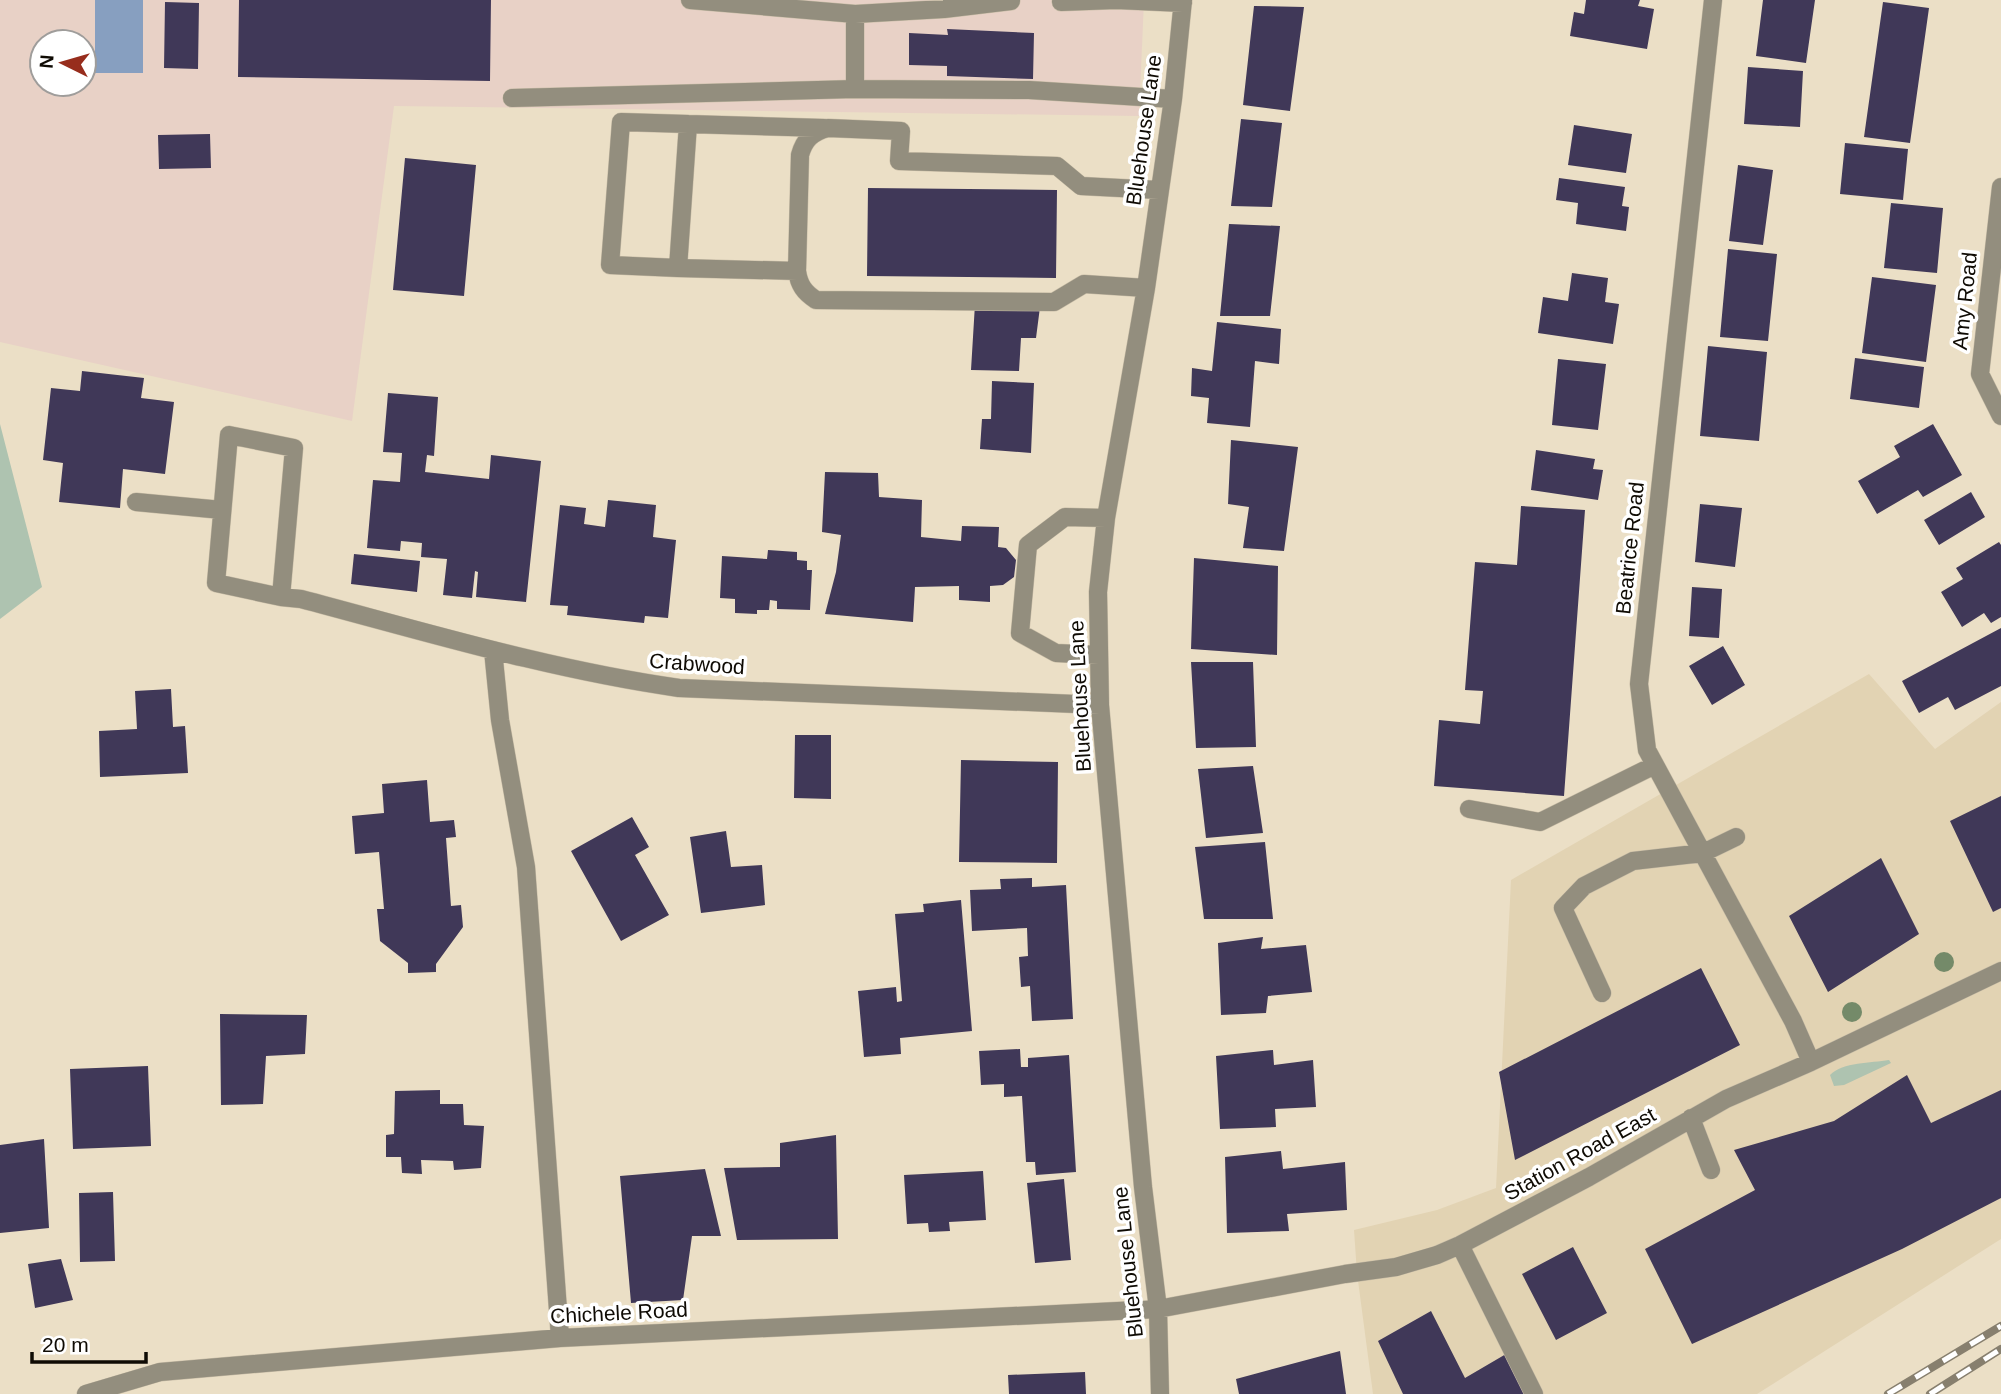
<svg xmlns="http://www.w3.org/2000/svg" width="2001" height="1394" font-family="Arial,sans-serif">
  <rect width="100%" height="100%" fill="#ebdfc6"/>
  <path fill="#e2d3b3" d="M1869,674L1935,749L2001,702V1239L1757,1394H1373L1357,1273L1354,1230L1437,1210L1496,1188L1511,880Z"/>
  <path fill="#e8d1c6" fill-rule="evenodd" d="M0,0H1144L1139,116L394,106L352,421L0,342ZM42,42H84V84H42Z"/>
  <path fill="#aec3b0" d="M0,424L42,587L0,619Z
    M1889,1060L1891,1063L1844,1085L1834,1086L1830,1075C1843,1062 1871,1063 1889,1060Z"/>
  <path fill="#879fc0" d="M95,0H143V73H86L85,56L95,55Z"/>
  <path fill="#403858" d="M239,0H491L490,81L238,77Z
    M1586,0H1640L1638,6L1654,9L1647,49L1570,36L1574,12L1584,14Z
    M1763,0H1815L1806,63L1756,56Z
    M165,2L199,3L198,69L164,68Z
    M1883,2L1929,8L1910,143L1864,137Z
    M1254,6L1304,7L1290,111L1243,105Z
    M947,29L1034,33L1033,79L947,76V66L909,65V33L948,35Z
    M1748,67L1803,71L1800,127L1744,124Z
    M1241,119L1282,123L1272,207L1231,206Z
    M1574,125L1632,134L1626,173L1568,165Z
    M210,134L211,168L159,169L158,135Z
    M1845,143L1908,149L1903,200L1840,194Z
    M405,158L476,165L464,296L393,290Z
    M1738,165L1773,170L1763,245L1729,241Z
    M1559,178L1625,187L1622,206L1629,207L1626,231L1576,224L1578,203L1556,200Z
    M868,188L1057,190L1056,278L867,276Z
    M1891,203L1943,208L1937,273L1884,268Z
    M1229,224L1280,226L1270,316H1220Z
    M1728,249L1777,254L1768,341L1720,337Z
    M1572,273L1608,278L1605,302L1619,304L1613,344L1538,333L1543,297L1568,301Z
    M1872,277L1936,285L1926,362L1862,353Z
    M975,304L1040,307L1036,338H1021L1019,371L971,370Z
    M1217,322L1281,329L1279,364L1255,361L1250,427L1207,423L1209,398L1191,396L1192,368L1212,371Z
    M1708,346L1767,352L1759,441L1700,436Z
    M1855,358L1924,367L1919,408L1850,399Z
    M1558,359L1606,364L1598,430L1552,425Z
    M82,371L144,378L141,398L174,402L165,474L123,469L120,508L59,502L63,463L43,460L51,388L80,391Z
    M992,381L1034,383L1031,453L980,449L982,419H991Z
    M388,393L438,397L434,456L427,455L425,472L489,479L491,455L541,461L526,602L476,597L478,572L475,571L472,598L443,595L447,559L421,557L422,543L401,541L400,551L367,548L373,480L400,482L402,453L383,452Z
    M1933,424L1962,475L1923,497L1918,490L1877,514L1858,481L1900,457L1894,446Z
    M1231,440L1298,447L1284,551L1243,548L1249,507L1228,504Z
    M1536,450L1595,459L1593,469L1603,470L1598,500L1531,490Z
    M825,472L878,473L879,497L922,500L921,537L961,541L962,526L999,527L998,547L1006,548L1016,560L1014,577L1003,585L990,586V602L959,600V586L915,587L913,622L825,614L836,572L841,535L822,532Z
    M1971,492L1985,517L1939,545L1924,520Z
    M608,500L656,505L653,537L676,540L668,618L645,616L644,623L567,615L568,606L550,605L560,505L586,508L584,524L605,527Z
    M1700,504L1742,508L1735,567L1695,562Z
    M1521,506L1585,510L1564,796L1434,786L1439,720L1480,724L1483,691L1465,690L1475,562L1517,565Z
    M1999,542L2001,545V617L1991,623L1984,613L1962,627L1941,592L1963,579L1956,568Z
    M768,550L797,552V560L807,561V570H812L810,610L777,609V601L770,600L769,610H757V614L735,613V599L720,598L722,556L767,559Z
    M354,554L420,561L417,592L351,584Z
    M1194,558L1278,566L1277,655L1191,649Z
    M1692,587L1722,589L1719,638L1689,636Z
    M2001,628V686L1955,710L1948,697L1919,713L1902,681Z
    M1723,646L1745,685L1712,705L1689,666Z
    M1191,662H1253L1256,747L1196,748Z
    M171,689L173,727L185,726L188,773L100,777L99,731L137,729L135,691Z
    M795,735H831V799L794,798Z
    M961,760L1058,762L1057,863L959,862Z
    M1253,766L1263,833L1206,838L1198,769Z
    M427,780L430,822L454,820L456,837L446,838L451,906L461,905L463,927L436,964V972L408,973V963L380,941L377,909H384L379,852L355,854L352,816L384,813L382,784Z
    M2001,796V908L1993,912L1950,821Z
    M632,817L649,847L635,855L669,915L621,941L571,851Z
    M726,831L731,867L762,865L765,905L701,913L690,837Z
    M1265,842L1273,919H1204L1195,847Z
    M1881,858L1919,934L1828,992L1789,916Z
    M1032,878V887L1066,885L1073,1019L1032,1021L1030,986L1021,987L1019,957L1028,956L1027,928L972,931L970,890L1001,889L1000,879Z
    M961,900L972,1031L900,1038L901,1054L864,1057L858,991L896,987L897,1002L902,1001L895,914L924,912L923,904Z
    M1263,937L1261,949L1306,945L1312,992L1268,996L1266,1013L1221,1015L1218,943Z
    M1701,968L1740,1045L1515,1160L1499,1072Z
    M220,1014L307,1015L305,1054L266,1056L263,1104L221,1105Z
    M1020,1049L1021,1067H1028V1058L1069,1055L1076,1172L1036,1175L1035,1162H1026L1022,1096L1004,1097V1084L981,1085L979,1051Z
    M1273,1050L1274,1065L1313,1060L1316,1107L1275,1109L1276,1127L1220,1129L1216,1056Z
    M148,1066L151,1146L73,1149L70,1069Z
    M1907,1075L1931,1123L2001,1090V1198L1902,1249L1692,1344L1645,1249L1755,1190L1734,1150L1834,1121Z
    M440,1090V1104H463L464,1125L484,1126L481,1168L454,1170L453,1161L421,1160L422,1174L402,1173L401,1157H386V1135L394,1134L395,1091Z
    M836,1135L838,1239L737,1240L724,1168L780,1167V1143Z
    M44,1139L49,1228L0,1233V1145Z
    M1281,1151L1283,1169L1345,1162L1347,1210L1287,1214L1289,1231L1227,1233L1225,1157Z
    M705,1169L721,1236H692L683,1300L631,1303L620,1176Z
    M983,1171L986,1220L949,1222L950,1231L929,1232L928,1223L907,1224L904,1175Z
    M1064,1179L1071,1260L1035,1263L1027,1183Z
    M113,1192L115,1261L80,1262L79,1193Z
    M1573,1247L1607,1313L1556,1340L1522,1274Z
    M61,1259L73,1300L35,1308L28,1264Z
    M1431,1311L1465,1378L1506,1354L1530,1394H1403L1378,1341Z
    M1340,1351L1346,1394H1239L1236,1379Z
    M1085,1372L1086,1394H1009L1008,1375Z"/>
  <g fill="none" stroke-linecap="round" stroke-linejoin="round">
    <g stroke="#c8bda7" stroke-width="19">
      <path id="minor" d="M690,0L855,14V89
        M1713,0L1639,684L1647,750L1793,1021L1811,1062
        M1061,2L1116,0L1183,3
        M855,14L944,9L1011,1
        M512,98L855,89L1029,90L1173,99
        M2001,187L1980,374L2001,416
        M678,268L610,265L621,122L688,124
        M797,271L678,268L688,124L824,128
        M1146,288L1084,284L1054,302L816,300C804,292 799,285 797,271L800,155C804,140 812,132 828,128L901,131L899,161L1057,166L1081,186L1159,190
        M229,435L294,448L281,597L216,583Z
        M136,502L222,510
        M281,597L301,599C426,632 551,670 679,688L1100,705
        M493,650L500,720L526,867L560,1338
        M1099,655L1056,653L1020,633L1028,545L1065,517L1106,518
        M1469,809L1540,822L1655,765
        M1602,993L1563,908L1584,886L1633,861L1703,853L1736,837
        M1691,1118L1711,1170
        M1460,1245L1534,1394
        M86,1394L160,1372L560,1338L1158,1309L1345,1274L1396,1267L1437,1255L1460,1245L1589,1177L1726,1099L1811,1062L2001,971
        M1160,1394L1158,1309L1143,1187L1100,705L1098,592L1106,518L1146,288L1173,99L1183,0"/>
    </g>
    <use href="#minor" stroke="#938e7e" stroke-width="18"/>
    <g stroke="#877f6e" stroke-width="8">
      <path id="rail" d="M1888,1394L2001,1326
        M1930,1394L2001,1349"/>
    </g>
    <use href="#rail" stroke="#fff" stroke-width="5" stroke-dasharray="16" stroke-linecap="butt"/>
  </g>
  <g fill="#748a69">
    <circle cx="1944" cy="962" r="10"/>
    <circle cx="1852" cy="1012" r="10"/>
  </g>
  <g text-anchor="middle" stroke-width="7" stroke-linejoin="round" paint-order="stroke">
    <g font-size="21" fill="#0f0b04" stroke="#fff">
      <text transform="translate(1144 130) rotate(-82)" y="7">Bluehouse Lane</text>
      <text transform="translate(1965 301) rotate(-84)" y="7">Amy Road</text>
      <text transform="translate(1630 548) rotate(-84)" y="7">Beatrice Road</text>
      <text transform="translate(697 664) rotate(4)" y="7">Crabwood</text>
      <text transform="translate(1080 696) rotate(-93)" y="7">Bluehouse Lane</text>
      <text transform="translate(1580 1154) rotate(-29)" y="7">Station Road East</text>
      <text transform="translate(1128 1262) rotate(-96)" y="7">Bluehouse Lane</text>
      <text transform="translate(619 1313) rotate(-3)" y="7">Chichele Road</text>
    </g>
  </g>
  <g transform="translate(63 63) rotate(275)"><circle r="33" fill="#ffffff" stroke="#9f9d9b" stroke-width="2"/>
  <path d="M0-5L12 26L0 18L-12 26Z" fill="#972d1d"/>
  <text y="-10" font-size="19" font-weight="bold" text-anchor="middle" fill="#0f0b04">N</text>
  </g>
  <path d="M32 1352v10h114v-10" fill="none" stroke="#0f0b04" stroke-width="3.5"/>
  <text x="42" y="1352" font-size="21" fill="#0f0b04" stroke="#ffffff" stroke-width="5" paint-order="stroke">20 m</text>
</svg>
